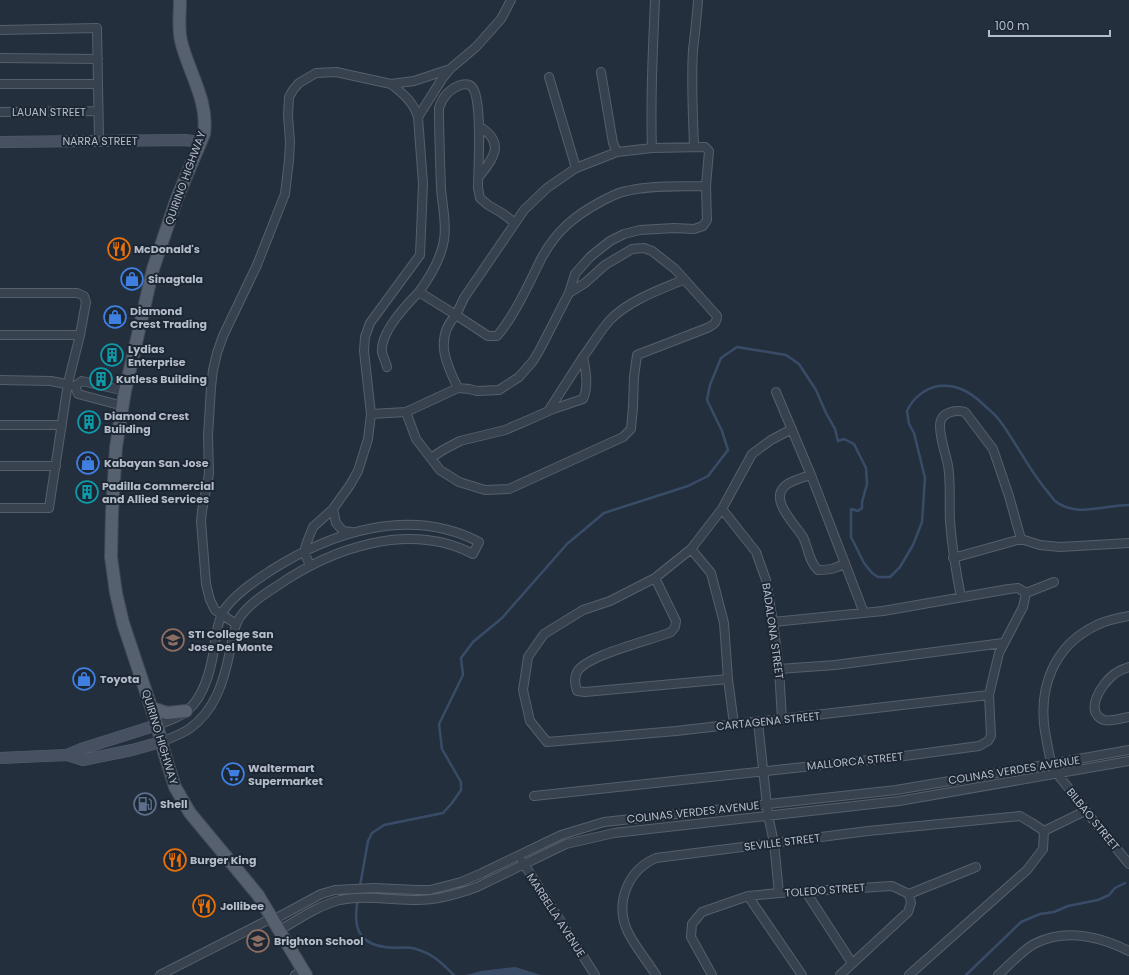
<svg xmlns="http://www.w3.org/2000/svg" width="1129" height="975" font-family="Poppins,sans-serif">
  <rect width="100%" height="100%" fill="#242f3e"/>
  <path fill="#394c67" d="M515,967L541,975H466L481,971Z"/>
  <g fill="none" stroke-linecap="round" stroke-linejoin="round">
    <path stroke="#394c67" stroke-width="2.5" d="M360,886L368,841L372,833L384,825L443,813L452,803L461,790V782L442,749L439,724L463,675L461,658L473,642L502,618L567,544L604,513L688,486L708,476L728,450L722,431L707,400L710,385L721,358L737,347L786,355L799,364L816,390L826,413L835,429L838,441L844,439L854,444L866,468L867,484L862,502V508L858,511L851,509V537L864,563L872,573L878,577H890L900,567L913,545L922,522L925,478L914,433L909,424L907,411C913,398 925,388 939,386C957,384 970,392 983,404C988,409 995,414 1000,421C1017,444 1029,470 1047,491C1050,494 1052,498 1055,501C1076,518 1105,505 1129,505
      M358,899C353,924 356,943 385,947C395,949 406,946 416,949C435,955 440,962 454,975
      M966,975L1021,922L1040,914L1054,912L1068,906L1098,900L1109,895L1115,888L1125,883"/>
    <g stroke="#565f6c" stroke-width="10">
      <path id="street" d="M0,30L97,28L99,140
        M0,58L98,59
        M601,72L613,143L617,152
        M549,77L576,168
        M0,84H98
        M0,112L98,111
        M418,117L442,79L450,69L476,47L501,19L511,0
        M694,147C693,114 691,82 693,50C695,33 697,17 698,0
        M652,148C650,98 653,49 655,0
        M478,178C493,159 506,143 480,127
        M419,292C430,277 441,259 444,240C447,223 442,205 441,188C440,161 439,135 439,108C442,98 447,91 458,86C463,84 468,83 472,87C483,99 478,170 478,188L480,198L488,205L502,213L515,223
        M0,293H77L84,296L86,302L80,335L68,383L49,508H0
        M569,293L575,274L590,257L610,241L624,234L640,230L674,228L694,229L703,226L707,220L706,186L709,151L705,147L652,148L617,152L576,168L547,188L524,210L464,298L456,315L488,336H497C513,318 530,282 541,259C556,231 574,216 602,201C610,197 618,192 627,191C652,185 680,187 706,186
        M0,335H80
        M387,367C386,362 383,357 382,352C380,332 406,305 419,292L456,315C434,338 446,364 458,388
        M0,380L51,381L75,386
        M75,386L78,394L123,406
        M75,386L82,381L125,391
        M776,392L811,475L864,613
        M549,410L583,357
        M371,414L406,412L416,439L440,470L459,482L485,490L509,489L623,437L631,429L633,407L634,377L637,355L707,328C713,325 717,323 717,316L675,269L652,251L644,248L632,249L605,265L585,283L569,293L539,351L533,361L519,377L499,390L477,391L469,389L458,388L406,412
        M0,425H62
        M792,429L771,440L752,454L722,509L691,549L655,578L610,601L583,610L544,634L528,657L523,690L530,721L547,742L676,731L989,695
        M431,458L443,450L460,441L505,430L533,418L553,409L583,399C589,387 586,370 583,357C592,345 600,331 610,320C628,301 659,290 683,280
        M0,466H56
        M811,475C804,477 790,481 785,486C769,500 795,524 803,537C808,547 809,562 818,570C829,570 836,569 845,563
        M333,509L336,523L343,531L352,532
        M722,509L756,552L766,580L773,622L779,669L782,719
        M691,549L711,573L724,623L728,679L734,724
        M953,558L1021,539
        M310,565L304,552L307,542L313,527L333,509L350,485L358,471L368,439L371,414L364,351L365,337L370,323L420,255L423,184L418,117C413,101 403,94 391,84
        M655,578L676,621L675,627L671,632C652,640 586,655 577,672C574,678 575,685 577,691L585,692L728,679
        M961,597C956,572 952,547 950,521C949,503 951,483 948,465C946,456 937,428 941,420C945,411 957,410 965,412L993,449L1009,496L1021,539L1040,545L1060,547L1129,543
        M1129,616C1118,618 1107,620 1097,625C1054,645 1038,687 1045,732C1047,741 1049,756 1052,765C1056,774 1064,782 1070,790C1088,815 1109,839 1129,864
        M773,622L883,611L1009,589L1018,588L1026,593
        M236,624L215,610L210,600L206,584L201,521L202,511L209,474L208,436L211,387L213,370L217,353L223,336L257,265L285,194L289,160L290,142L288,115L289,97L293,90L299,83L316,73L336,72L391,84L414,81L450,69
        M1129,667C1123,669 1117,671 1112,676C1102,684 1083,712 1104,720C1111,722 1122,718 1129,717
        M779,669L835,665L1003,643
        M758,722L768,815L774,843L779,893
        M157,725C168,721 178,718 187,711C206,695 212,665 215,642C217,631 218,619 224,610C236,593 254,582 270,571C331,532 410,506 479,542L473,554C409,521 332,548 277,586C264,594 249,604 240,617C233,627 233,639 230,651C224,681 215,711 189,729C180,735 170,738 161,742
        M534,796L897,757L979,746L988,741L991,736L989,695L999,653L1023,607L1026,593L1054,582
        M1044,831L1085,811
        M522,861L595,975
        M806,892L852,963
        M909,894L976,867
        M748,896L802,975
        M273,920L321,894L335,890L374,888L417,890H430L461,882L482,873L561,835L604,822L896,790L1039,766L1129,750
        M280,930C299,919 319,905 340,900C366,895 392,900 417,900C438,900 458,894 477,887L566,844L614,833L899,801L1129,761
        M160,975L272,918
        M295,975L303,971
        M656,975C648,962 633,944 627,930C615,902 628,870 656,858L868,831L1020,816L1032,823L1044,831L1043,849L1027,870L909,975
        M712,975L691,937L692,924L702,912L748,896L779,893L892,886L909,894
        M840,975L908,912L911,903L909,894
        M998,975C1007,967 1024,949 1034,944C1065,928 1099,936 1129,951"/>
    </g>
    <g stroke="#565f6c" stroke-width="12">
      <path id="secondary" d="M0,142L185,140L200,142
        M67,755L81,749L157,725
        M0,758L67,755L83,760L132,750L161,742"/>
    </g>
    <g stroke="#414a57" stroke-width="14">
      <path id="primary" d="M180,0C180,13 178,28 181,41C188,71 209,101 204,134L177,198L153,269L125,391L116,447L112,512L111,557L116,593L123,623L157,725L164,752L175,787L190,813L258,895L306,975
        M152,708L167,713L186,711"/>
    </g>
    <use href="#street" stroke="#38414e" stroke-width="8"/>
    <use href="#secondary" stroke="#465061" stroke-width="11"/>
    <use href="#primary" stroke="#56606e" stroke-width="12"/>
  </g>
  <defs>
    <g id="restaurant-ring" transform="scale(1.15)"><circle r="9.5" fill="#1d2633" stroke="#e8710a" stroke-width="1.5"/><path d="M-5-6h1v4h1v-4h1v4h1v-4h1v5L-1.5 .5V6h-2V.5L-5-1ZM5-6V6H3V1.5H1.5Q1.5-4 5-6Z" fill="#e8710a"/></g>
    <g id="shop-ring" transform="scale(1.15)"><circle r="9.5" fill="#1d2633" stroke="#3f7fe0" stroke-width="1.5"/><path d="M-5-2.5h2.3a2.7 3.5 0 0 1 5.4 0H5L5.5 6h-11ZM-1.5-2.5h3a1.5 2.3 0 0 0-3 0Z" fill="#3f7fe0"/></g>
    <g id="building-ring" transform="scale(1.15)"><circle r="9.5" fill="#1d2633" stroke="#0f9aa8" stroke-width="1.5"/><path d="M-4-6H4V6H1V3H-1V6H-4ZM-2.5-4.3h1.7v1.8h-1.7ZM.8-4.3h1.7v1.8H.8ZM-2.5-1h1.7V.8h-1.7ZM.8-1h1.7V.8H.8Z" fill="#0f9aa8"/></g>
    <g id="university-ring" transform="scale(1.15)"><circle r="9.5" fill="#1d2633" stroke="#8d6e63" stroke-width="1.5"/><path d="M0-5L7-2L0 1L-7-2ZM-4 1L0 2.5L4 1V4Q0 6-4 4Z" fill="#8d6e63"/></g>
    <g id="supermarket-ring" transform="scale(1.15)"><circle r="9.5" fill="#1d2633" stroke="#3f7fe0" stroke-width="1.5"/><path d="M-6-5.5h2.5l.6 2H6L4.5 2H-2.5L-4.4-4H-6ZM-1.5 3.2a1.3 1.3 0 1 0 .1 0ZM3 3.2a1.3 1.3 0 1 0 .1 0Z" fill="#3f7fe0"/></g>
    <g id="fuel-ring" transform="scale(1.15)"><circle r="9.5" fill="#1d2633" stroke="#5c6f8a" stroke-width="1.5"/><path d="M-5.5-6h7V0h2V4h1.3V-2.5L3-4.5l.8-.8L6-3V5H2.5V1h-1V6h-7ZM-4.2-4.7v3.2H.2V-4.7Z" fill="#5c6f8a"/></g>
    <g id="school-ring" transform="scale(1.15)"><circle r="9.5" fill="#1d2633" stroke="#8d6e63" stroke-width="1.5"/><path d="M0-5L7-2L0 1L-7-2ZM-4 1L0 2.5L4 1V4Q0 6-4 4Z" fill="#8d6e63"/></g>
  </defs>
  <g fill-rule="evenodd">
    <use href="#restaurant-ring" x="119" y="249"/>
    <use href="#shop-ring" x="132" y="279"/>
    <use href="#shop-ring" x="115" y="317"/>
    <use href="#building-ring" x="112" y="355"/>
    <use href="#building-ring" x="101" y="379"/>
    <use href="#building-ring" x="89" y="422"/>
    <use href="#shop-ring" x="88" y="463"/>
    <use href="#building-ring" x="87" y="492"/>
    <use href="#university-ring" x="173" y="640"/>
    <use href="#shop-ring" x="84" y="679"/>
    <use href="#supermarket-ring" x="233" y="774"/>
    <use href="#fuel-ring" x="145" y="804"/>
    <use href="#restaurant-ring" x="175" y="860"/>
    <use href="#restaurant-ring" x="204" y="906"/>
    <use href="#school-ring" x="258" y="941"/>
  </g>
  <g text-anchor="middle" stroke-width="4" stroke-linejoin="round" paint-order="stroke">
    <g font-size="11" fill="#b4bcc9" stroke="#1d2633">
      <text x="49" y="116">LAUAN STREET</text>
      <text x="100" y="145">NARRA STREET</text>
      <text transform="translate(185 178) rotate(-70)" y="4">QUIRINO HIGHWAY</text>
      <text transform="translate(773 631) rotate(82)" y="4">BADALONA STREET</text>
      <text transform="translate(768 721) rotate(-6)" y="4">CARTAGENA STREET</text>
      <text transform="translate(160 737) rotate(73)" y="4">QUIRINO HIGHWAY</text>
      <text transform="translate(855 761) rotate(-6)" y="4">MALLORCA STREET</text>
      <text transform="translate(1014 770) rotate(-9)" y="4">COLINAS VERDES AVENUE</text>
      <text transform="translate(693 812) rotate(-6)" y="4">COLINAS VERDES AVENUE</text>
      <text transform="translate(1093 819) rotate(51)" y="4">BILBAO STREET</text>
      <text transform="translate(782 842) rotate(-7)" y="4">SEVILLE STREET</text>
      <text transform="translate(825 890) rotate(-4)" y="4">TOLEDO STREET</text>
      <text transform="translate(556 915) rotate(57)" y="4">MARBELLA AVENUE</text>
    </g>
    <g font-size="11" font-weight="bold" fill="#b4bcc9" stroke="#1d2633" text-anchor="start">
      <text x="134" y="253">McDonald's</text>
      <text x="148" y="283">Sinagtala</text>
      <text x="130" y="315">Diamond<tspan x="130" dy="13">Crest Trading</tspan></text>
      <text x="128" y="353">Lydias<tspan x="128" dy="13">Enterprise</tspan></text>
      <text x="116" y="383">Kutless Building</text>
      <text x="104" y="420">Diamond Crest<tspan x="104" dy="13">Building</tspan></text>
      <text x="104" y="467">Kabayan San Jose</text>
      <text x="102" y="490">Padilla Commercial<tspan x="102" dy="13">and Allied Services</tspan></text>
      <text x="188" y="638">STI College San<tspan x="188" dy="13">Jose Del Monte</tspan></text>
      <text x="100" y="683">Toyota</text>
      <text x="248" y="772">Waltermart<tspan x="248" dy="13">Supermarket</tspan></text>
      <text x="160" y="808">Shell</text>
      <text x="190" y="864">Burger King</text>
      <text x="220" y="910">Jollibee</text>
      <text x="274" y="945">Brighton School</text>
    </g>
  </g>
  <path d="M989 30v6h121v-6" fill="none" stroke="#b4bcc9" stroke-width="2"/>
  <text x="995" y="30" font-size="12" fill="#b4bcc9" stroke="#1d2633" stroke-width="3" paint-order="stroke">100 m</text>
</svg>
